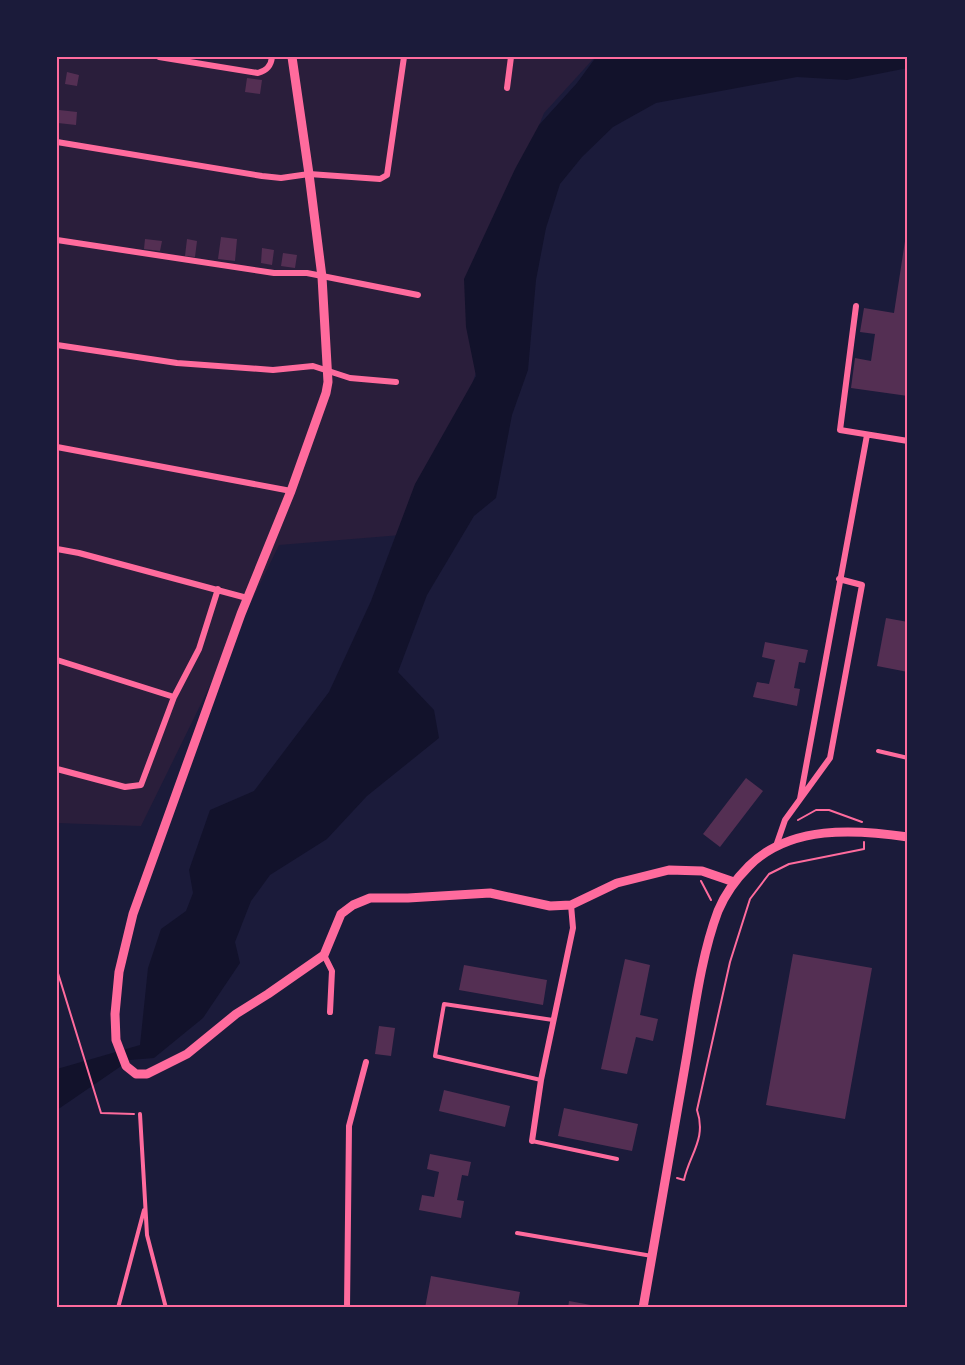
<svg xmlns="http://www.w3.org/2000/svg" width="965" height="1365" font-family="'Work Sans',sans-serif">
  <rect width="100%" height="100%" fill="#1b1b3a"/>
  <path fill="#2a1e3b" d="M57,57H595L544,113L473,289L481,357L462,415L401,535L279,545L141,826L57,823Z"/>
  <path fill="#12122b" d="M596,57H908V68L847,80L797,77L656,103L613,127L582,157L560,184L546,228L536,280L528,370L512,415L496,498L474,516L427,595L398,672L434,710L439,738L367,796L327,839L270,875L251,901L235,942L240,963L203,1018L154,1058L130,1060L57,1110V1069L140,1045L148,968L161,929L186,911L193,893L189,870L210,810L254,791L329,692L371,601L415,484L476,376L466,327L464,279L515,169L539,125L577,83Z"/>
  <path fill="#542f53" d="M67,72L79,75L77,86L65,84Z
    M247,78L262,80L260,94L245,92Z
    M59,110L77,112L76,125L58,123Z
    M221,237L237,239L235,261L218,259Z
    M145,239L162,241L160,251L144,249Z
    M187,239L197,241L195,257L185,256Z
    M905,241H908V396L851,388L855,358L871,361L875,334L860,332L864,308L894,313Z
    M262,248L274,250L272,265L261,263Z
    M283,253L297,255L295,268L281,266Z
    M886,618L908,622V672L877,666Z
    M765,642L808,650L805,663L799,662L794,688L800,689L797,706L753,697L757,682L769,684L775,660L762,657Z
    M746,778L763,791L720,847L703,834Z
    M793,954L872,968L845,1119L766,1105Z
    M625,959L650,965L640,1015L658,1019L653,1041L636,1037L627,1074L601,1069Z
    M464,965L547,980L543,1005L459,990Z
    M379,1026L395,1028L391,1056L375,1054Z
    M444,1090L510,1106L505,1127L439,1111Z
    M564,1108L638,1124L632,1151L558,1136Z
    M430,1154L471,1162L468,1176L462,1175L457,1200L464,1201L461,1218L419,1210L422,1195L434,1197L439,1172L427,1169Z
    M431,1276L520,1292L517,1308H425Z
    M569,1301L591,1305L590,1308H568Z"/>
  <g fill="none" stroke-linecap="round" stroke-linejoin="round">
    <path stroke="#ff6b9d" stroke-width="2" d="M798,820L816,810H829L862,822
      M701,881L711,900
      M57,970L101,1113L134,1114
      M677,1178L684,1180C689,1155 707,1139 697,1110L730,962L750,899L769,874L789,864L864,849V842"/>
    <path stroke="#ff6b9d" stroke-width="4" d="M878,751L908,758
      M541,1080L435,1056L444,1004L553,1020
      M140,1114L147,1235L166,1308
      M532,1141L617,1159
      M517,1233L652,1256
      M118,1308L144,1210"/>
    <path stroke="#ff6b9d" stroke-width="6" d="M159,57L258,73C267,70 271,66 272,57
      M507,88L511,57
      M57,142L262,176L281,178L309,174L380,179L387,175L404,57
      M57,240L274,273H307L418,295
      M856,306L840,430L908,441
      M57,345L177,363L273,370L313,366L350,378L396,382
      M57,447L291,491
      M57,549L79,553L247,598
      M57,660L174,697
      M57,769L125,787L141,785L174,697L199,649L218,589
      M800,799L867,435
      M776,846L785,820L830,758L862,585L839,579
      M324,955L332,971L330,1012
      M532,1141L541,1080L573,928L571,905
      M347,1308L349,1126L366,1062"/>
    <path stroke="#ff6b9d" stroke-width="9" d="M292,57L309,174L322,277L328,382L326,393L291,491L241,614L133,914L119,972L115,1014L116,1040L126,1066L136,1074H147L187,1054L236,1014L268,994L324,955L341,914L353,905L370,898H408L490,893L550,906L571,905L617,883L669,870L702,871L734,882
      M643,1308C657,1227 671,1147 685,1066C694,1015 700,959 718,911C725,894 736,879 749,866C790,825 855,829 908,837"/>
  </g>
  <rect width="965" height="1365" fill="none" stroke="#1b1b3a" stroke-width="117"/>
  <rect x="58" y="58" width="848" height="1248" fill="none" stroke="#ff6b9d" stroke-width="2"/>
</svg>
